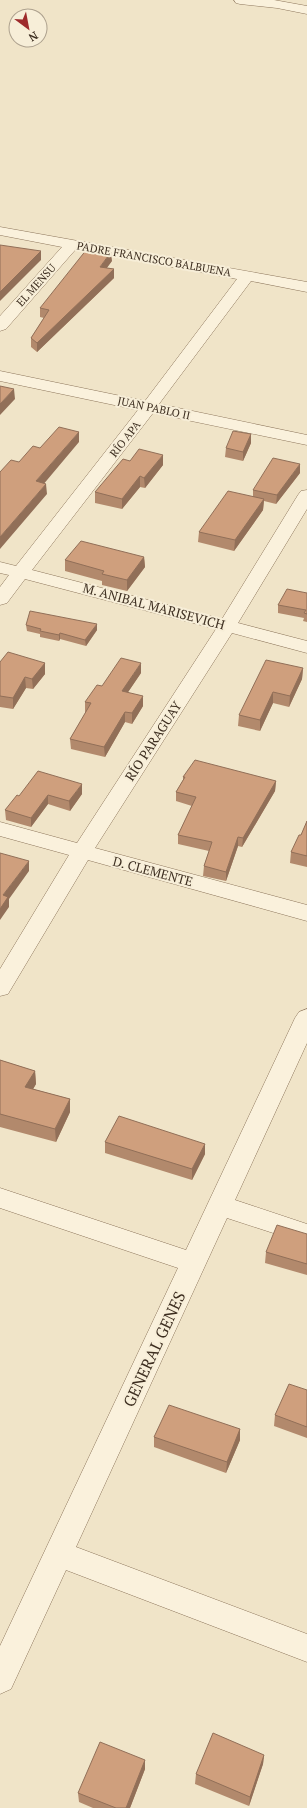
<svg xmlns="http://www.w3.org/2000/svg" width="307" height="1808" font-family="'PT Serif',serif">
  <rect width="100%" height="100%" fill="#f0e4c8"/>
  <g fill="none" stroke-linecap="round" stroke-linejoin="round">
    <g stroke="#8d765c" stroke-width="1">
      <path id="minor" d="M234,0H274L307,6V14L277,8L240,4L236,3Z
        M0,227L307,282V292L251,281L159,404L307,435V445L153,413L32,570L222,619L298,495L301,491L307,490V509L238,623L307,641V653L232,633L95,848L307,905V921L88,860L8,994L0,996V969L69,855L0,836V822L77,843L216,629L25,579L7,603L0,605V587L9,575L0,573V562L16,566L138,410L0,381V371L145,401L237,279L76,249L6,329L0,331V316L62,247L0,235Z
        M307,1009V1043L235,1200L307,1224V1244L227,1218L76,1547L307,1634V1662L66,1570L11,1689L0,1694V1646L178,1268L0,1208V1188L186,1250L295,1018L299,1012Z"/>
    </g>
    <use href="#minor" fill="#faf1dc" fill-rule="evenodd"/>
  </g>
  <path fill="#b2896c" d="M112,261L106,268L114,269V278L37,352L31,347V338L44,318L40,317V308Z
    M251,434V443L243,461L225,457L226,448Z
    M130,461L163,465L145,488L140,487L122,509L95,503V492Z
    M300,473L276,504L264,501L263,510L234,551L198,542L199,532L253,497V490Z
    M144,557L145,567L127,591L102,585V581L65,571V560Z
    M307,593V622L303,621L304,618L278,613V605Z
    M26,625L97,630L86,646L60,639L59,641L40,637V634L27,631Z
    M0,662L45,663V674L33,689L26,688L13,709L0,707Z
    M303,668L302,679L289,707L273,703L260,731L238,726L239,715Z
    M141,673L128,692L143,706L132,724L125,722L105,757L71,749L70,739L86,712H85V702L102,686Z
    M183,777L276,781L275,791L242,847L238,846L226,881L203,876L204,866L209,851L178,844V835L192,806L176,801V792L183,780Z
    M82,794L70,811L48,804L31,827L6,820L5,810L19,796Z
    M307,821V867L290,863L291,852L301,835Z
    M0,1060L35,1071L36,1084L33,1089L70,1099V1112L56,1142L0,1127Z
    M105,1142L205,1144V1154L192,1180L105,1153Z
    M307,1234V1275L265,1263L266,1252Z
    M307,1390V1438L274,1426L275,1415Z
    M240,1429V1440L226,1473L154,1447V1437Z
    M264,1755L263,1764L249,1806L195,1784L196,1774Z
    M145,1760V1769L130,1808H93L79,1802L78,1793Z"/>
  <path fill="#916f58" d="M41,251V260L0,301V292Z
    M111,252L112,261L101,276L100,267Z
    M114,269V278L37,352V343Z
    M14,389L15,399L0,415V404Z
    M79,432V442L37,492L36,481Z
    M251,434V443L243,461V452Z
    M163,455V465L145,488L144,478Z
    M300,464V473L276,504L277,495Z
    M140,476V487L122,509V499Z
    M46,484L47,494L0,549V537Z
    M264,499L263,510L234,551L235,540Z
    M144,557L145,567L127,591V580Z
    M97,624V630L86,646L85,640Z
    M60,633V639L59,641V635Z
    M45,663V674L33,689L32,679Z
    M141,663V673L122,701V691Z
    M303,668L302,679L289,707L290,696Z
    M25,677L26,688L13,709V698Z
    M273,692V703L260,731V720Z
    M143,696V706L132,724V713Z
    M125,712V722L105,757L104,747Z
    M276,781L275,791L242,847L243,838Z
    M82,784V794L70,811L69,801Z
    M48,795V804L31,827V818Z
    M238,837V846L226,881V872Z
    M29,861V871L9,899V907L0,920V909L3,895Z
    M35,1071L36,1084L26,1101L25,1087Z
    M70,1099V1112L56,1142L55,1129Z
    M205,1144V1154L192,1180V1169Z
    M240,1429V1440L226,1473L227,1462Z
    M264,1755L263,1764L249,1806L250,1797Z
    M145,1760V1769L130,1808H126Z"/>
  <path fill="#cf9f7d" stroke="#916f58" d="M0,245L41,251L0,292Z
    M87,249L111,252L100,267L114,269L37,343L31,338L49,310L40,308Z
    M0,386L14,389L0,404Z
    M59,427L79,432L36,481L46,484L0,537V472L11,460L19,462L33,446L40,448Z
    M233,431L251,434L243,452L226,448Z
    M139,449L163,455L144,478L140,476L122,499L95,492L123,459L130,461Z
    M273,458L300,464L277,495L253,490Z
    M228,491L264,499L235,540L199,532Z
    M81,541L144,557L127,580L102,574L104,571L65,560Z
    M287,589L307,593V614L304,613L306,610L278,605Z
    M30,611L97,624L85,640L60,633L59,635L40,631L41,629L26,625Z
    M8,652L45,663L32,679L25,677L13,698L0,696V662Z
    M121,658L141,663L122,691L143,696L132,713L125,712L104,747L70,739L91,703L85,702L97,685L102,686Z
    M266,660L303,668L290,696L273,692L260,720L239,715Z
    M195,760L276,781L243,838L238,837L226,872L204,866L212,842L178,835L196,797L176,792L185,777H183Z
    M38,771L82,784L69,801L48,795L31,818L5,810L17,795L19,796Z
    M307,821V856L291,852L299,835H301Z
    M0,853L29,861L3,895L8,897L0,909Z
    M0,1060L35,1071L25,1087L70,1099L55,1129L0,1114Z
    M119,1116L205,1144L192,1169L105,1142Z
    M277,1225L307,1234V1264L266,1252Z
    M289,1384L307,1390V1427L275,1415Z
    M169,1405L240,1429L227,1462L154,1437Z
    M213,1733L264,1755L250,1797L196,1774Z
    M100,1742L145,1760L126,1808H116L78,1793Z"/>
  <g text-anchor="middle" stroke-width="4" stroke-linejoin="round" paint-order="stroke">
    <g font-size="11" fill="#3d2e20" stroke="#f7eed8">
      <text transform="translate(154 259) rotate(10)" y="4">PADRE FRANCISCO BALBUENA</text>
      <text transform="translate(36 285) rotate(-48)" y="4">EL MENSU</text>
      <text transform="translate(154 408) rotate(12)" y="4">JUAN PABLO II</text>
      <text transform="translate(125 439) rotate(-52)" y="4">RÍO APA</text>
    </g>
    <g font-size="13" fill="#3d2e20" stroke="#f7eed8">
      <text transform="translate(154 606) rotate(15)" y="5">M. ANIBAL MARISEVICH</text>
      <text transform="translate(153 741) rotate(-57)" y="5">RÍO PARAGUAY</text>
      <text transform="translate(153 871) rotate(15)" y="5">D. CLEMENTE</text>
    </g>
    <g font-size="16" fill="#3d2e20" stroke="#f7eed8">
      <text transform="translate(154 1349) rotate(-65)" y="6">GENERAL GENES</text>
    </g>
  </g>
  <g transform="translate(28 28) rotate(148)"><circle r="19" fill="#f7eed8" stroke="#ada18e"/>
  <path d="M0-3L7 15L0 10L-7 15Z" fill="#9e2a2b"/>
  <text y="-6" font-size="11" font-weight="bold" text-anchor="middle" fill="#3d2e20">N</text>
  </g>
</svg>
